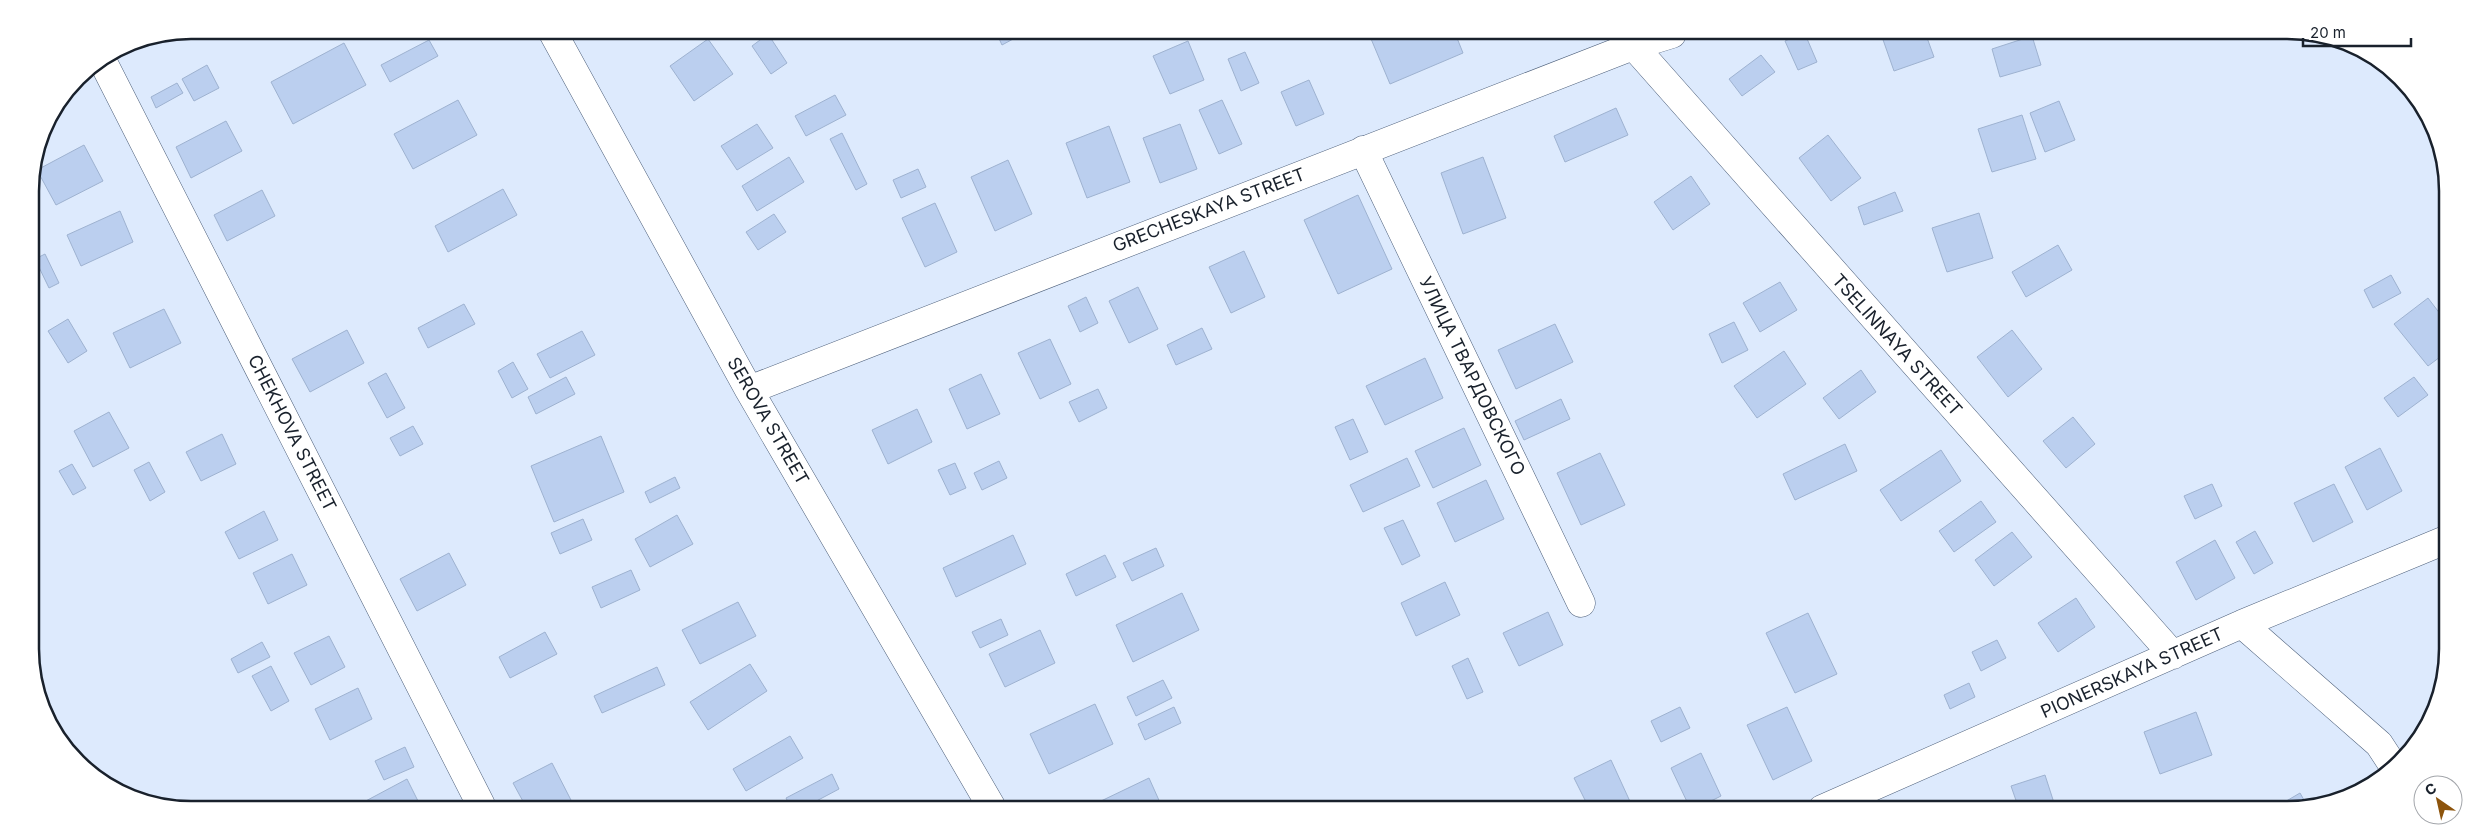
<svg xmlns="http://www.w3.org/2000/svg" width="2478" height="840" font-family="Inter,sans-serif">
  <rect width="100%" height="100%" fill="#ddeafd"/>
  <path fill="#bbcfef" stroke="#9eb2d0" d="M996,32H1026L1002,45Z
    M1371,33H1455L1463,53L1390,84L1369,34Z
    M768,34L787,63L771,74L752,46Z
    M1800,34H1805L1817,62L1798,70L1785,41Z
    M1881,34L1926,35L1934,57L1894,71Z
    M2032,36L2041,65L2000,77L1992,49Z
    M708,39L733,74L694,101L670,66Z
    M429,40L438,56L390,82L381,65Z
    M1188,41L1204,80L1170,94L1153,56Z
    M344,43L366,85L293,124L271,82Z
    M1245,52L1259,83L1241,91L1228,59Z
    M1761,55L1775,72L1742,96L1729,79Z
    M207,65L219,88L194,101L182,79Z
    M1309,80L1324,114L1296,126L1281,92Z
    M177,83L183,93L156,108L151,97Z
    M835,95L846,115L806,136L795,116Z
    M458,100L477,135L413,169L394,134Z
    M1222,100L1242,144L1219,154L1199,110Z
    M2059,101L2075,140L2045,152L2030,113Z
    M1616,108L1628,135L1565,162L1554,136Z
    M2022,115L2036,159L1992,172L1978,129Z
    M226,121L242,151L191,178L176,147Z
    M757,124L773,148L737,170L721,146Z
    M1180,124L1197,169L1160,183L1143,138Z
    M1109,126L1130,182L1087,198L1066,143Z
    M842,133L867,184L856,190L830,139Z
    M1828,135L1861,178L1831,201L1799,158Z
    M84,145L103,181L56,205L37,170Z
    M789,157L804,182L757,211L742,186Z
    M1483,157L1506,218L1463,234L1441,173Z
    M1008,160L1032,214L995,231L971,177Z
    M918,169L926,187L901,198L893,180Z
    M1691,176L1710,204L1673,230L1654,202Z
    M503,189L517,215L448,252L435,226Z
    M262,190L275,216L227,241L214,215Z
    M1895,192L1903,211L1864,225L1858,207Z
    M1358,195L1392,269L1338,294L1304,220Z
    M935,203L957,252L925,267L902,218Z
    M120,211L133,242L81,266L67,235Z
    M1979,213L1993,258L1947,272L1932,228Z
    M774,214L786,232L758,250L746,232Z
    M2058,245L2072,270L2026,297L2012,272Z
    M1244,251L1265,297L1231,313L1209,267Z
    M45,254L59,283L49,288L35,259Z
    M2391,275L2401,293L2373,308L2364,290Z
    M1780,282L1797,310L1760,332L1743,303Z
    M1138,287L1158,329L1129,343L1109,301Z
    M1086,297L1098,323L1080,332L1068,306Z
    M2428,298L2444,319V354L2428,366L2394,324Z
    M464,304L475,324L428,348L418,328Z
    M164,309L181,343L130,368L113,333Z
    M68,319L87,351L68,363L48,331Z
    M1734,322L1748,350L1722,363L1709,334Z
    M1555,324L1573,362L1516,389L1498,350Z
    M1202,328L1212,349L1176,365L1167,345Z
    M347,330L364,363L310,392L292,359Z
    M2012,330L2042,369L2008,397L1977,357Z
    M582,331L595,355L550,378L537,354Z
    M1050,339L1071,384L1040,399L1018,353Z
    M1784,351L1806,384L1757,418L1734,386Z
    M1425,358L1443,398L1385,425L1366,386Z
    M513,362L528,389L512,398L498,371Z
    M1861,370L1876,392L1839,419L1823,398Z
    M386,373L405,408L387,418L368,383Z
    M981,374L1000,414L967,429L949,389Z
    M566,377L575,394L536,414L528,397Z
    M2414,377L2428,395L2398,417L2384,398Z
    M1098,389L1107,408L1079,422L1069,402Z
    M1561,399L1570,419L1524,440L1515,421Z
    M917,409L932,442L888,464L872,430Z
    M109,412L129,448L93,467L74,431Z
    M2073,417L2095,444L2066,468L2043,441Z
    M1353,419L1368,452L1350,460L1335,427Z
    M413,426L423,444L400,456L390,438Z
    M1464,428L1481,465L1433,488L1415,451Z
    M222,434L236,464L201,481L186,452Z
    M601,436L624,492L554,522L531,466Z
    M1845,444L1857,471L1795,500L1783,474Z
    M2380,448L2402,491L2367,510L2345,467Z
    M1941,450L1961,481L1901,521L1880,490Z
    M1600,453L1625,505L1581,525L1557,473Z
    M1407,458L1420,486L1363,512L1350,485Z
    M999,461L1007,478L982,490L974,473Z
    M149,462L165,492L150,501L134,470Z
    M955,463L966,488L950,495L938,470Z
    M72,464L86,488L73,495L59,471Z
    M675,477L680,488L650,503L645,492Z
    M1486,480L1504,519L1455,542L1437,503Z
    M2212,484L2222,506L2195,519L2184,496Z
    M2334,484L2353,522L2313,542L2294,503Z
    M1981,501L1996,522L1954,552L1939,531Z
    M264,511L278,540L239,559L225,532Z
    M677,515L693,544L650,567L635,539Z
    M583,519L592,540L560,554L551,533Z
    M1403,520L1420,556L1402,565L1384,528Z
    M2255,531L2273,563L2254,574L2236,542Z
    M2012,532L2032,557L1994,586L1975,560Z
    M1013,535L1026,564L956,597L943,568Z
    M2215,540L2235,578L2196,600L2176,562Z
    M1156,548L1164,566L1132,581L1123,563Z
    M449,553L466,585L417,611L400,579Z
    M292,554L307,585L268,604L253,573Z
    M1105,555L1116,577L1076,596L1066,574Z
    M631,570L640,590L601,608L592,587Z
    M1445,582L1460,615L1416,636L1401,603Z
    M1182,593L1199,630L1133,662L1116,625Z
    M2076,598L2095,627L2058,652L2038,623Z
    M738,602L756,636L700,664L682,630Z
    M1548,612L1563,645L1519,666L1503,633Z
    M1808,613L1837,674L1795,693L1766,633Z
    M1001,619L1008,635L980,648L972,632Z
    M1040,630L1055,663L1005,687L989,654Z
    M545,632L557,654L510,678L499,657Z
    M329,636L345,667L311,685L294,653Z
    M1997,640L2006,658L1981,671L1972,652Z
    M262,642L270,657L238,673L231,659Z
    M1468,658L1483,692L1467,699L1452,666Z
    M750,664L767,691L708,730L690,702Z
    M271,666L289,701L271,711L252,676Z
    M657,667L665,685L602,713L594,696Z
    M1163,680L1172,698L1136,716L1127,697Z
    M1969,683L1975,697L1950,709L1944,695Z
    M358,688L372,719L330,740L315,709Z
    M1095,704L1113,744L1049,774L1030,734Z
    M1174,707L1181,723L1145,740L1138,724Z
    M1680,707L1690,728L1661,742L1651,721Z
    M1787,707L1812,761L1773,780L1747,725Z
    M2196,712L2212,755L2160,774L2144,732Z
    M790,736L803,758L746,791L733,769Z
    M405,747L414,767L384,780L375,761Z
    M1701,753L1721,796L1697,808H1690L1671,768Z
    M1611,760L1633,808H1589L1574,778Z
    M552,763L573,804L525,805L513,783Z
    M832,774L839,789L807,806H790L786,798Z
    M2045,775L2056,809H2019L2011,786Z
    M1149,778L1162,807H1104L1101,801Z
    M407,779L418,801L411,805H363L362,803Z
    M2300,793L2308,807L2297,810H2271Z"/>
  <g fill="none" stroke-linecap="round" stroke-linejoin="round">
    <g stroke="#4e607b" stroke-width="29">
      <path id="minor" d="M552,31L749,390L991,806
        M1623,34L2173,655
        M102,60L481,805
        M1363,150L1581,603
        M749,390L1633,46L1672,34
        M2242,624L2379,744L2394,767
        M1822,809L2242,624L2443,541"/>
    </g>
    <use href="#minor" stroke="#fff" stroke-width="28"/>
  </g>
  <g text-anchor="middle" stroke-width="5" stroke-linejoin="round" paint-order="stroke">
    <g font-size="18" fill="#19212c" stroke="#fff">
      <text transform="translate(1209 210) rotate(-21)" y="6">GRECHESKAYA STREET</text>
      <text transform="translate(1897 345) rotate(48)" y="6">TSELINNAYA STREET</text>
      <text transform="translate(1472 376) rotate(64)" y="6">УЛИЦА ТВАРДОВСКОГО</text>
      <text transform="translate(768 421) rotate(60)" y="6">SEROVA STREET</text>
      <text transform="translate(292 433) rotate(63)" y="6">CHEKHOVA STREET</text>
      <text transform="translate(2132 673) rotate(-24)" y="6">PIONERSKAYA STREET</text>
    </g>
  </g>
  <path d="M0 0H2478V840H0ZM191 39H2287A152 152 0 0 1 2439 191V649A152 152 0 0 1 2287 801H191A152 152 0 0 1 39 649V191A152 152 0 0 1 191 39Z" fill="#fff" fill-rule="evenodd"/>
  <path fill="none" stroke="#19212c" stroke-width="2.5" d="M191 39H2287A152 152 0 0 1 2439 191V649A152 152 0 0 1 2287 801H191A152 152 0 0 1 39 649V191A152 152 0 0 1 191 39Z"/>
  <g transform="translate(2438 800) rotate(326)"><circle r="24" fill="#ffffff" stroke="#a3a6ab"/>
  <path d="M0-4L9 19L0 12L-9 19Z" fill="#8d540c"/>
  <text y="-8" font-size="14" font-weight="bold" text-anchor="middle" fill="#19212c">С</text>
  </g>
  <path d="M2303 38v8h108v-8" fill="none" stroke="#19212c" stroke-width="2.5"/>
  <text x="2310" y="38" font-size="15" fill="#19212c" stroke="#ffffff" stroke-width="4" paint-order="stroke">20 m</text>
</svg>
